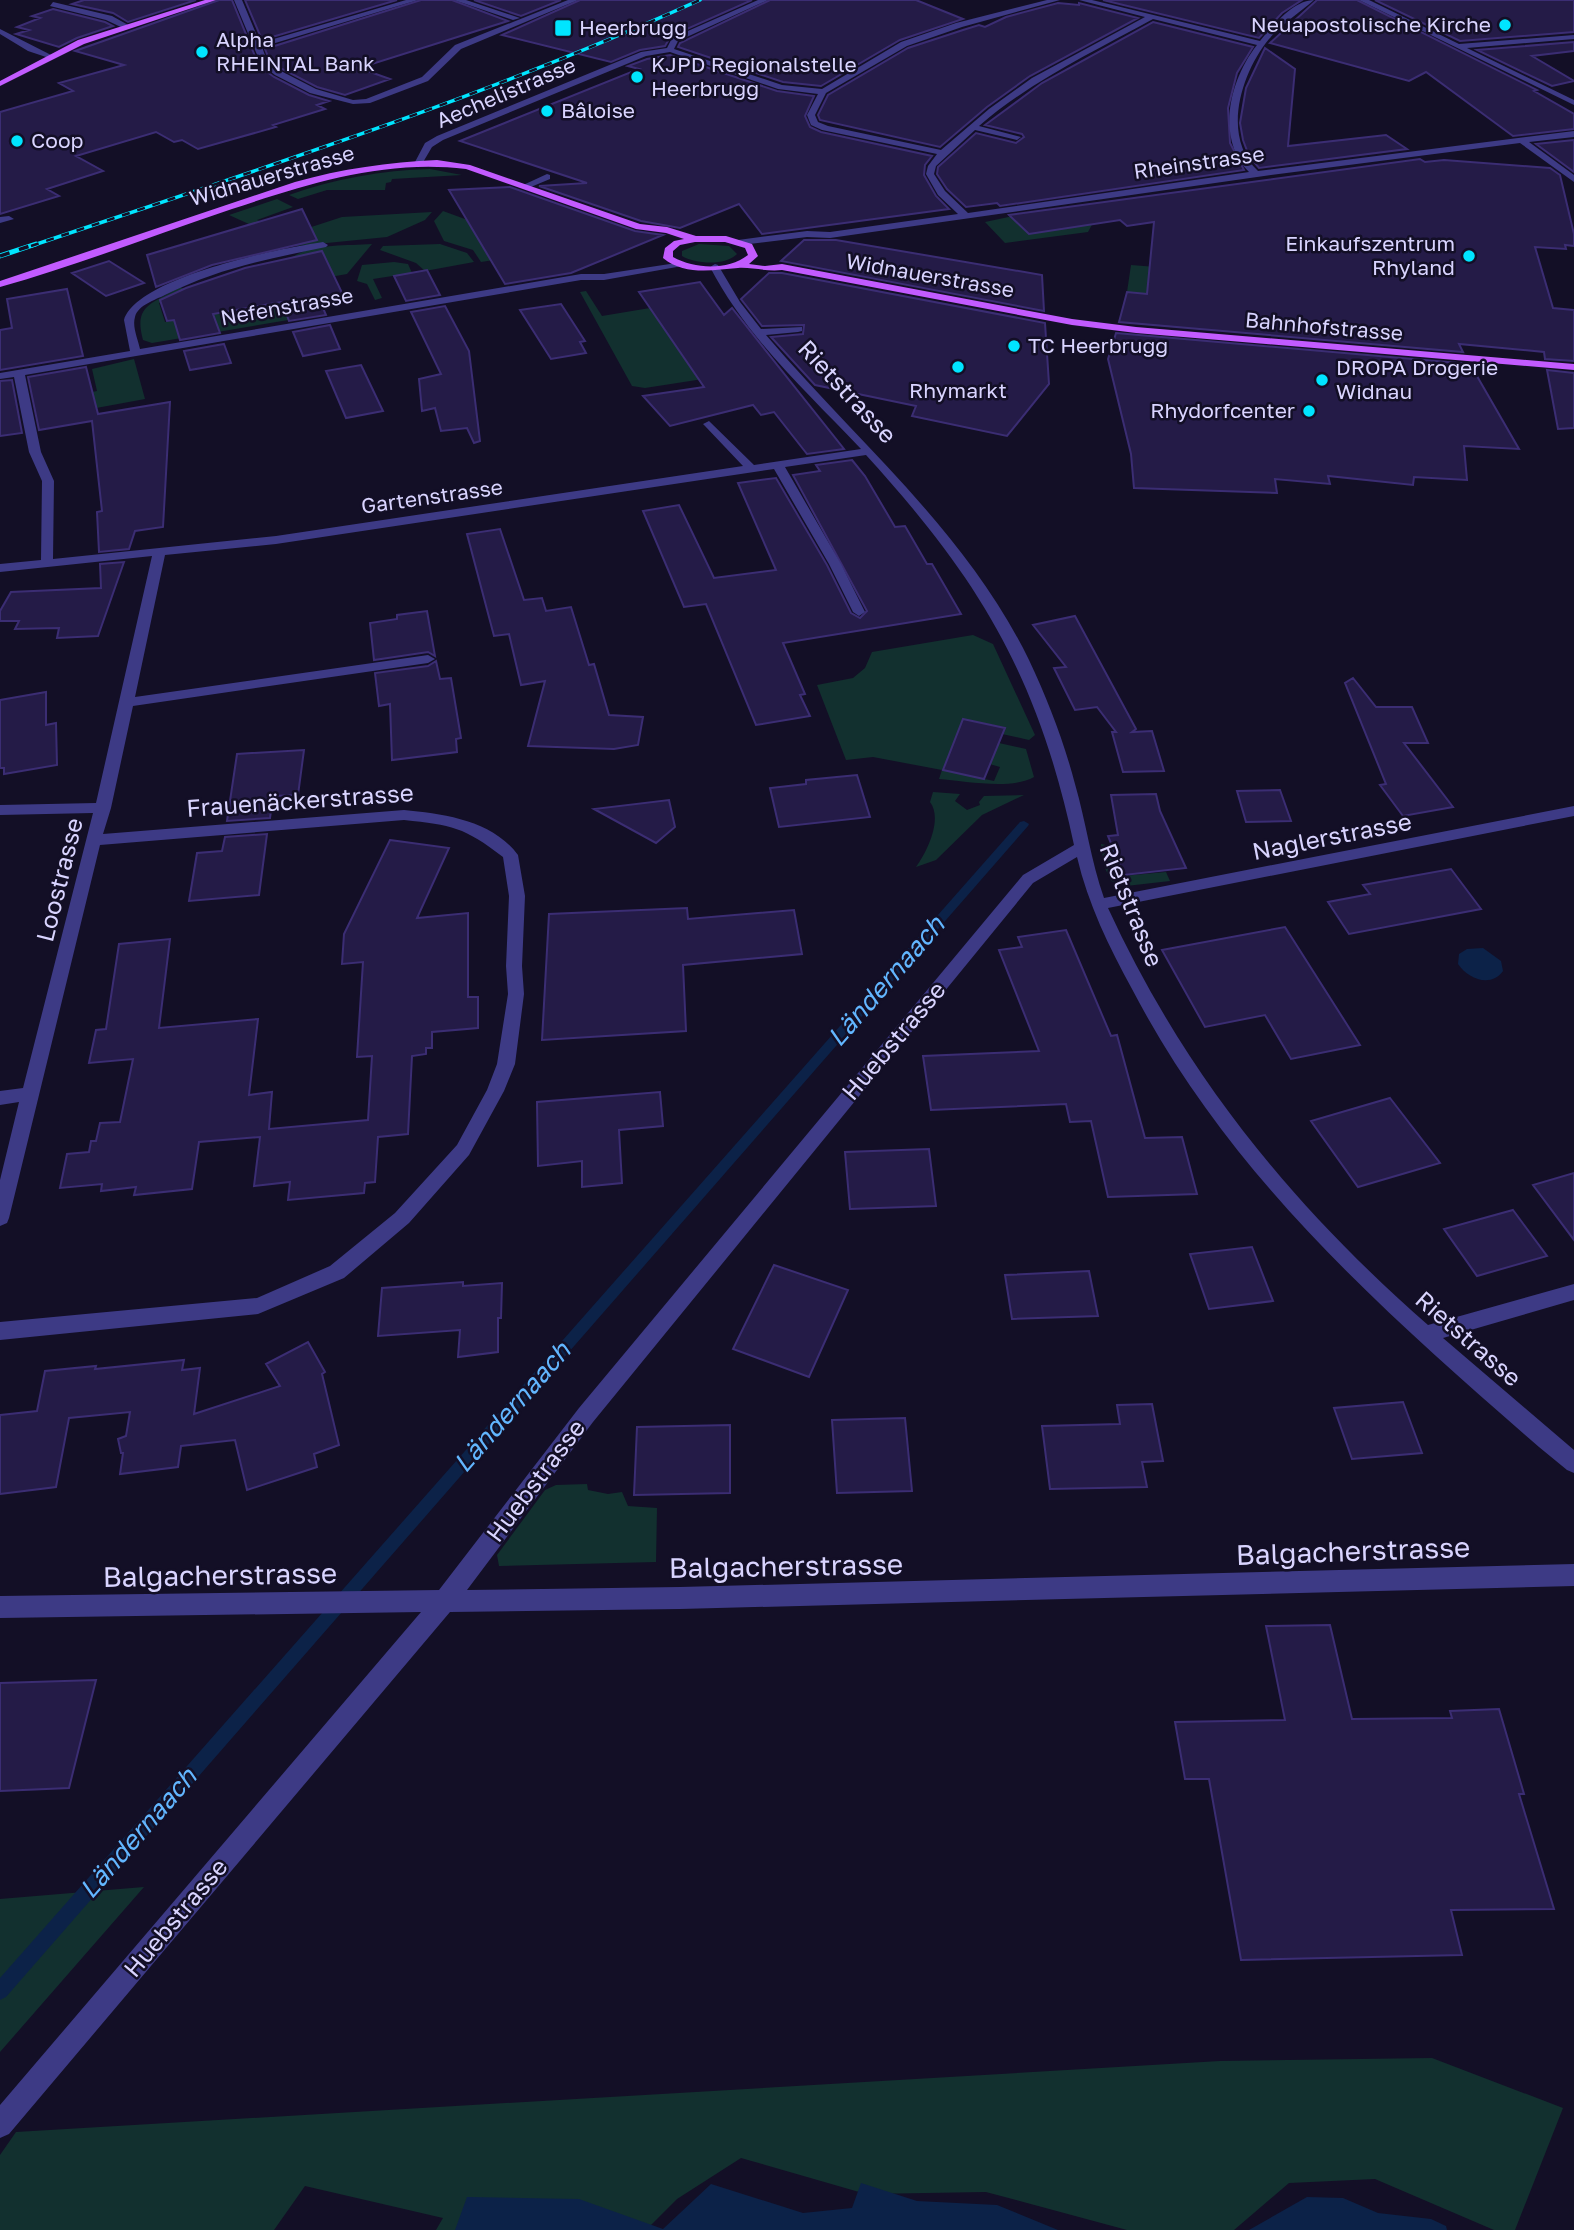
<svg xmlns="http://www.w3.org/2000/svg" width="1574" height="2230" font-family="'Golos Text',sans-serif">
  <rect width="100%" height="100%" fill="#130f26"/>
  <path fill="#12302f" d="M430,169L462,175L392,179L391,182L386,183L385,190H327L298,199L289,195C334,179 382,170 430,169Z
    M277,199L293,207L257,220L293,233L342,217L432,212L425,220L387,237L297,246L229,215Z
    M443,211L552,251L481,262L473,250L444,241L434,221Z
    M1023,214L1094,221L1088,232L1005,243L985,222Z
    M372,244L347,274L296,283L300,318L152,343L143,340C133,304 153,304 180,287L196,294L159,303L165,322L261,306L292,257C316,243 346,246 372,244Z
    M440,244L467,253L474,262L425,271L416,263L380,250L383,246Z
    M699,244L729,246L737,254C726,266 695,264 682,256V251Z
    M394,262L408,264L412,273L373,279L382,298L375,300L367,284L357,281L362,265Z
    M1131,265L1169,268L1165,296L1127,292Z
    M586,291L602,316L650,308L703,379L645,388L632,386L580,292Z
    M134,359L145,399L42,418L34,404L97,391L92,369Z
    M973,635L993,644L1035,735L1029,740L1002,734L1004,727L963,719L943,770L994,781L1000,767L986,763L990,741L1026,749L1034,777C1012,790 964,781 939,779L942,770L873,757L846,760L817,685L853,678L865,668L872,652Z
    M933,792L960,794L955,801L967,810L980,805L979,802L984,796L1024,795L982,815L936,860L916,867C927,852 943,819 930,802Z
    M1101,844L1111,846L1123,876L1166,872L1170,881L1126,886L1111,881L1104,866Z
    M587,1484L588,1490L608,1494L622,1492L628,1506L657,1508L656,1562L499,1566L497,1555L545,1490L556,1485Z
    M144,1887L0,2052V1899Z
    M1432,2058L1563,2108L1515,2230H1494L1375,2179L1289,2183L1234,2230H1127L986,2192L866,2194L741,2158L677,2199L646,2230H436L443,2218L305,2186L274,2230H0V2155L16,2132L1220,2061Z"/>
  <path fill="#0c2248" d="M1483,948L1501,961L1503,971C1491,988 1468,979 1458,964L1459,954L1467,949Z
    M861,2183L917,2201L997,2205L1058,2230H455L467,2197L579,2199L663,2229L711,2184L803,2213L852,2208Z
    M1307,2197L1343,2198L1378,2213L1431,2219L1446,2226L1447,2230H1249Z"/>
  <g fill="none" stroke-linecap="round" stroke-linejoin="round">
    <path fill="#0c2248" fill-rule="evenodd" d="M1024,821L1029,824L1028,826L6,1997L0,2000V1978L1020,822Z"/>
  </g>
  <path fill="#241b47" stroke="#3b2d73" stroke-width="2" d="M84,0H196L128,22L113,13L72,4Z
    M219,0H232L259,66L274,77L309,95L329,101L317,105L325,109L273,125L276,127L198,149L182,140L174,142L156,132L76,156L103,171L47,189L59,196L0,214V112L73,91L59,83L124,65L75,51Z
    M245,0H397L262,40Z
    M421,0H452L508,21L359,68L390,79L345,95L317,87L282,69L269,59L265,49Z
    M474,0H561L521,16Z
    M580,0H752L671,36L665,46L640,50L611,62L502,35Z
    M770,0H916L963,19L900,40L821,86L783,82L678,47L680,43Z
    M1103,0H1302L1282,13L1259,38Z
    M1317,0H1357L1537,90L1534,91L1574,114V129L1513,136L1426,72L1409,81L1270,43Z
    M1375,0H1574V32L1460,41Z
    M1058,3L1079,5V3L1138,18L1030,76L987,107L940,147L820,120L818,115L828,95L908,48L963,30L979,25L985,27L1006,17Z
    M53,9L105,22L113,26L77,38L59,47L16,34L29,30L17,27L40,18L32,16Z
    M1153,22L1253,47L1237,73L1228,108L1230,143L1244,170L1000,206L997,203L966,207L947,189L937,174L938,167L976,133L1016,143L1024,137L1022,134L985,125L1042,83Z
    M1574,42V51L1532,56L1574,81L1552,86L1477,50Z
    M1265,48L1295,69L1288,146L1386,135L1407,149L1259,168L1249,156L1243,140L1240,123L1246,88Z
    M670,55L777,91L814,96L805,116L810,127L821,132L932,156L925,165L924,175L936,196L949,209L762,234L739,204L680,228L641,221L539,186L587,183L460,141L639,69L628,66L647,59Z
    M1574,140V172L1536,144Z
    M1420,159L1425,162L1444,160L1550,168L1560,175L1574,234V246L1565,245L1566,249L1535,247L1553,308L1574,310V361L1545,359L1544,352L1459,344L1463,352L1119,322L1127,292L1147,294L1154,222L1127,226L1120,220L1029,234L1009,215Z
    M510,187L635,231L663,235L571,273L505,284L449,190Z
    M302,209L317,240L212,265L156,287L147,255Z
    M804,240H836L1042,275L1044,311L781,261Z
    M322,251L344,297L320,301L326,315L289,321L282,302L213,314L220,333L180,340L174,320L167,321L160,300L186,288L245,268Z
    M109,261L144,283L106,296L72,273Z
    M427,270L440,295L406,301L394,276Z
    M769,273H782L1045,323L1049,384L1007,436L912,416L916,406L815,385L771,337L803,334L804,325L762,326L741,299Z
    M700,282L724,315L732,308L844,449L807,454L774,412L761,415L753,405L670,426L643,396L704,387L639,292Z
    M67,289L83,356L0,370V330L12,328L7,299Z
    M561,304L585,341L580,342L586,353L551,359L520,310Z
    M445,306L469,351L480,441L474,443L467,428L441,431L435,408L422,411L419,379L441,374L411,312Z
    M330,325L340,349L303,356L293,332Z
    M1116,333L1470,364L1519,449L1464,446L1467,480L1414,477L1413,485L1328,476L1330,484L1275,479L1277,493L1134,488L1131,454L1108,359Z
    M224,344L231,363L190,370L184,351Z
    M361,365L383,411L346,418L326,371Z
    M86,367L98,414L170,402L163,527L135,531L129,549L99,552L97,512L102,511L92,421L39,430L28,377Z
    M1547,370L1574,373V428L1558,429Z
    M12,380L22,433L0,436V381Z
    M852,460L865,476L895,527L905,526L927,564H932L961,614L783,643L805,694L800,695L810,716L756,725L706,604L684,607L643,511L679,505L714,578L776,570L738,483L776,478L827,565L851,613L860,618L867,611L793,475L820,471L816,465Z
    M500,529L524,600L542,598L546,611L571,607L589,665L594,664L609,715L643,717L638,745L614,749L528,746L545,681L521,685L509,634L494,636L467,534Z
    M124,562L98,636L57,638L59,628L15,629L19,621H0V611L11,592L101,588L100,564Z
    M427,611L435,656L428,652L374,660L370,623L397,619V615Z
    M1075,616L1136,729L1132,732L1152,731L1164,771L1123,772L1112,732H1116L1097,707L1075,710L1054,668L1066,667L1033,625Z
    M436,661L440,679L451,678L461,738L456,739L457,752L392,760L390,704L379,706L375,673L428,666Z
    M1353,678L1376,707H1412L1428,743H1404L1453,807L1403,816L1380,785L1386,784L1345,683Z
    M46,692V725L56,723L57,765L4,774V768H0V700Z
    M963,719L1005,728L984,779L943,770Z
    M304,750L298,795L273,796L270,818L227,821L237,754Z
    M857,775L870,817L779,827L770,788L806,784V780Z
    M1280,790L1291,821L1246,822L1237,791Z
    M1156,794L1160,811L1186,868L1124,875L1108,836L1118,835L1111,795Z
    M669,800L675,827L656,843L594,809Z
    M267,834L259,895L189,901L197,853L222,851L225,837Z
    M390,840L449,848L417,918L468,913V997H478V1028L432,1032V1048H426V1054L412,1056L408,1134L378,1137L375,1182L365,1183L364,1193L288,1200L290,1182L254,1186L260,1137L199,1142L192,1189L134,1195L136,1187L101,1191L102,1184L60,1188L67,1154L89,1152L91,1141H96L100,1123L120,1122L133,1059L89,1063L96,1030L106,1029L119,944L170,939L159,1028L258,1019L249,1095L272,1092L269,1129L368,1120L372,1056L357,1057L363,962L342,964L344,934Z
    M1451,869L1481,909L1349,934L1328,902L1370,894L1363,885Z
    M687,908L688,919L794,910L802,954L683,965L686,1031L542,1040L549,914Z
    M1285,927L1360,1045L1291,1059L1265,1015L1205,1027L1162,950Z
    M1066,930L1111,1036L1117,1035L1145,1138L1182,1137L1197,1194L1108,1197L1091,1121L1070,1122L1066,1104L931,1110L923,1056L1039,1051L999,950L1022,947L1018,937Z
    M660,1092L663,1126L619,1130L622,1183L582,1187V1161L538,1166L537,1102Z
    M1390,1098L1440,1163L1358,1187L1311,1121Z
    M929,1149L936,1206L850,1209L845,1152Z
    M1574,1173V1240L1533,1185Z
    M1513,1210L1547,1256L1477,1276L1444,1229Z
    M1252,1247L1273,1301L1209,1309L1190,1254Z
    M774,1265L848,1290L809,1377L733,1349Z
    M1089,1271L1098,1316L1012,1319L1005,1275Z
    M463,1282V1286L502,1283L501,1318H498V1352L458,1357L460,1330L378,1336L382,1288Z
    M308,1342L325,1372L322,1374L339,1445L314,1454L317,1467L247,1490L235,1440L181,1446L178,1467L120,1474L123,1453H121L118,1439L126,1436L130,1412L69,1418L56,1487L0,1494V1415L37,1411L45,1371L96,1366L95,1369L184,1360L182,1370L200,1368L194,1414L280,1386L266,1364Z
    M1403,1402L1422,1453L1352,1459L1334,1408Z
    M1152,1404L1163,1461L1142,1462L1147,1487L1050,1489L1042,1426L1120,1424L1117,1405Z
    M905,1418L912,1491L837,1493L832,1420Z
    M730,1425V1493L634,1495L637,1427Z
    M1330,1625L1352,1719L1452,1718L1450,1711L1499,1709L1524,1794H1519L1554,1909L1451,1910L1462,1955L1241,1960L1209,1779H1185L1175,1722L1285,1720L1266,1626Z
    M96,1680L69,1788L0,1791V1683Z"/>
  <g fill="none" stroke-linecap="round" stroke-linejoin="round">
    <path fill="#3d3a85" fill-rule="evenodd" d="M234,0H242L260,43L406,0H418L262,47L267,61L281,71L316,89L353,100L366,99L422,77L455,45L568,0H578L461,49L428,81L370,103L353,104L310,93L275,75L261,64Z
      M454,0H466L520,18L513,20Z
      M758,0H768L678,41L674,49L782,85L822,89L901,42L956,23L1047,0H1060L962,27L907,46L826,93L815,115L818,122L828,126L941,150L989,109L1032,78L1145,17L1079,0H1092L1260,41C1272,26 1294,0 1314,0C1299,13 1282,24 1269,39C1241,73 1221,137 1258,171L1574,131V137L1529,142L1574,175V182L1520,143L1271,175L830,238L807,237L741,245L738,244V240L807,231L830,232L958,214L938,195L926,174L928,166L937,154L822,130L811,125L807,115L818,94L778,89L670,52L646,56L443,140L432,147L422,164L415,162L425,143L437,136L641,52L667,48L672,38ZM1153,19L1257,45C1230,79 1215,138 1249,172L968,213L945,191L934,174L936,166L975,130L1017,140L1021,137L979,126C1031,81 1093,52 1153,19Z
      M1359,0H1369L1459,44L1574,35V39L1467,48L1574,100V105Z
      M53,2L112,16L130,26L123,28L106,20L50,6Z
      M0,29L53,56L49,58L28,51L0,34Z
      M547,174L550,175V179L526,189L521,186Z
      M0,217L9,216L14,219L0,223Z
      M323,242L328,245L326,247C268,259 219,268 165,295C155,300 138,305 135,317C132,327 138,339 140,349L581,274H604L683,262L688,265L604,280H581L25,375L41,452L54,481L53,559L276,536L743,466L705,426L703,424L709,421L754,465L861,449C807,392 746,337 710,267L715,264L718,265L740,302L761,329L802,327V331L798,332L766,335C857,442 966,531 1029,660C1048,700 1064,742 1075,784C1086,822 1091,861 1104,898L1574,806V816L1108,908C1184,1073 1291,1205 1428,1325L1574,1284V1300L1443,1338L1574,1450V1473L1567,1470L1539,1447C1382,1310 1230,1177 1132,989C1109,947 1088,904 1077,857L1033,883L593,1422L467,1590L680,1587L1574,1564V1586L680,1609L450,1612L9,2134L0,2138V2105L421,1612L0,1618V1596L439,1590L579,1408L1023,875L1074,845C1038,677 981,581 866,455L785,467L841,564L865,612L859,616L853,612L829,564L774,469L276,544L165,555L135,697L428,655L435,659L428,663L133,706L111,808L103,834L404,810C444,814 492,820 518,855L525,896L522,966L524,994L515,1064L504,1091L469,1155L409,1223L344,1278L258,1314L0,1340V1322L257,1298L330,1266L395,1213L457,1145L487,1090L497,1064L508,994L506,966L509,896L503,857C464,827 452,825 404,820L100,845L9,1218L7,1223L0,1226V1180L19,1102L0,1105V1091L23,1088L93,813L0,815V805L96,803L152,556L0,572V564L41,560L42,481L29,452L14,377L0,379V373L130,351L124,320C137,277 281,248 323,242Z"/>
    <path fill="#c25bff" fill-rule="evenodd" d="M205,0H216L84,44L0,86V81L78,40Z
      M437,160L470,165L640,224L667,227L696,236H726L752,244L758,256L749,264L765,266L782,264L1072,319L1136,327L1574,364V370L1136,333L1072,325L782,270C767,272 752,267 738,268C713,270 685,276 663,258L665,248L674,241L684,239L666,233L636,229L466,169C384,159 308,184 232,209C155,235 78,265 0,287V281L295,182C341,169 389,162 437,160ZM695,242H725L745,248L748,255C727,271 695,269 673,257V251L680,245Z"/>
    <g stroke="#00e5ff" stroke-width="3.5">
      <path id="rail-far1" d="M31,246C257,170 483,98 700,0"/>
    </g>
    <g stroke="#00e5ff" stroke-width="5">
      <path id="rail" d="M0,256L36,244"/>
    </g>
    <use href="#rail-far1" stroke="#130f26" stroke-width="2.5" stroke-dasharray="8" stroke-linecap="butt"/>
    <use href="#rail" stroke="#130f26" stroke-width="3.5" stroke-dasharray="10" stroke-linecap="butt"/>
  </g>
  <g fill="#00e5ff" stroke="#130f26" stroke-width="2.5">
    <circle cx="1505" cy="25" r="7"/>
    <rect x="554" y="19" width="18" height="18" rx="3.5"/>
    <circle cx="202" cy="52" r="7"/>
    <circle cx="637" cy="77" r="7"/>
    <circle cx="547" cy="111" r="7"/>
    <circle cx="17" cy="141" r="7"/>
    <circle cx="1469" cy="256" r="7"/>
    <circle cx="1014" cy="346" r="7"/>
    <circle cx="958" cy="367" r="7"/>
    <circle cx="1322" cy="380" r="7"/>
    <circle cx="1309" cy="411" r="7"/>
  </g>
  <g text-anchor="middle" stroke-width="5" stroke-linejoin="round" paint-order="stroke">
    <g font-size="21" fill="#d9d4ff" stroke="#130f26" text-anchor="start">
      <text x="1491" y="32" text-anchor="end">Neuapostolische Kirche</text>
      <text x="579" y="35">Heerbrugg</text>
      <text x="216" y="47">Alpha<tspan x="216" dy="24">RHEINTAL Bank</tspan></text>
      <text x="651" y="72">KJPD Regionalstelle<tspan x="651" dy="24">Heerbrugg</tspan></text>
      <text x="561" y="118">Bâloise</text>
      <text x="31" y="148">Coop</text>
      <text x="1455" y="251" text-anchor="end">Einkaufszentrum<tspan x="1455" dy="24">Rhyland</tspan></text>
      <text x="1028" y="353">TC Heerbrugg</text>
      <text x="1336" y="375">DROPA Drogerie<tspan x="1336" dy="24">Widnau</tspan></text>
      <text x="958" y="398" text-anchor="middle">Rhymarkt</text>
      <text x="1295" y="418" text-anchor="end">Rhydorfcenter</text>
    </g>
    <g font-size="21" fill="#d9d4ff" stroke="#130f26">
      <text transform="translate(506 93) rotate(-23)" y="7">Aechelistrasse</text>
      <text transform="translate(1199 163) rotate(-8)" y="7">Rheinstrasse</text>
      <text transform="translate(272 176) rotate(-16)" y="7">Widnauerstrasse</text>
      <text transform="translate(930 276) rotate(10)" y="7">Widnauerstrasse</text>
      <text transform="translate(287 307) rotate(-10)" y="7">Nefenstrasse</text>
      <text transform="translate(1324 327) rotate(5)" y="7">Bahnhofstrasse</text>
      <text transform="translate(432 497) rotate(-8)" y="7">Gartenstrasse</text>
    </g>
    <g font-size="24" fill="#d9d4ff" stroke="#130f26">
      <text transform="translate(847 392) rotate(47)" y="8">Rietstrasse</text>
      <text transform="translate(300 801) rotate(-4)" y="8">Frauenäckerstrasse</text>
      <text transform="translate(1332 837) rotate(-11)" y="8">Naglerstrasse</text>
      <text transform="translate(60 880) rotate(-76)" y="8">Loostrasse</text>
      <text transform="translate(1131 905) rotate(68)" y="8">Rietstrasse</text>
      <text transform="translate(894 1041) rotate(-50)" y="8">Huebstrasse</text>
      <text transform="translate(1468 1339) rotate(41)" y="8">Rietstrasse</text>
      <text transform="translate(536 1481) rotate(-53)" y="8">Huebstrasse</text>
      <text transform="translate(176 1918) rotate(-50)" y="8">Huebstrasse</text>
    </g>
    <g font-size="26" font-style="italic" fill="#62b6ff" stroke="#130f26">
      <text transform="translate(886 981) rotate(-49)" y="9">Ländernaach</text>
      <text transform="translate(512 1407) rotate(-49)" y="9">Ländernaach</text>
      <text transform="translate(138 1833) rotate(-49)" y="9">Ländernaach</text>
    </g>
    <g font-size="28" fill="#d9d4ff" stroke="#130f26">
      <text transform="translate(1353 1551) rotate(-2)" y="10">Balgacherstrasse</text>
      <text transform="translate(786 1566) rotate(-1)" y="10">Balgacherstrasse</text>
      <text transform="translate(220 1575) rotate(-1)" y="10">Balgacherstrasse</text>
    </g>
  </g>
</svg>
